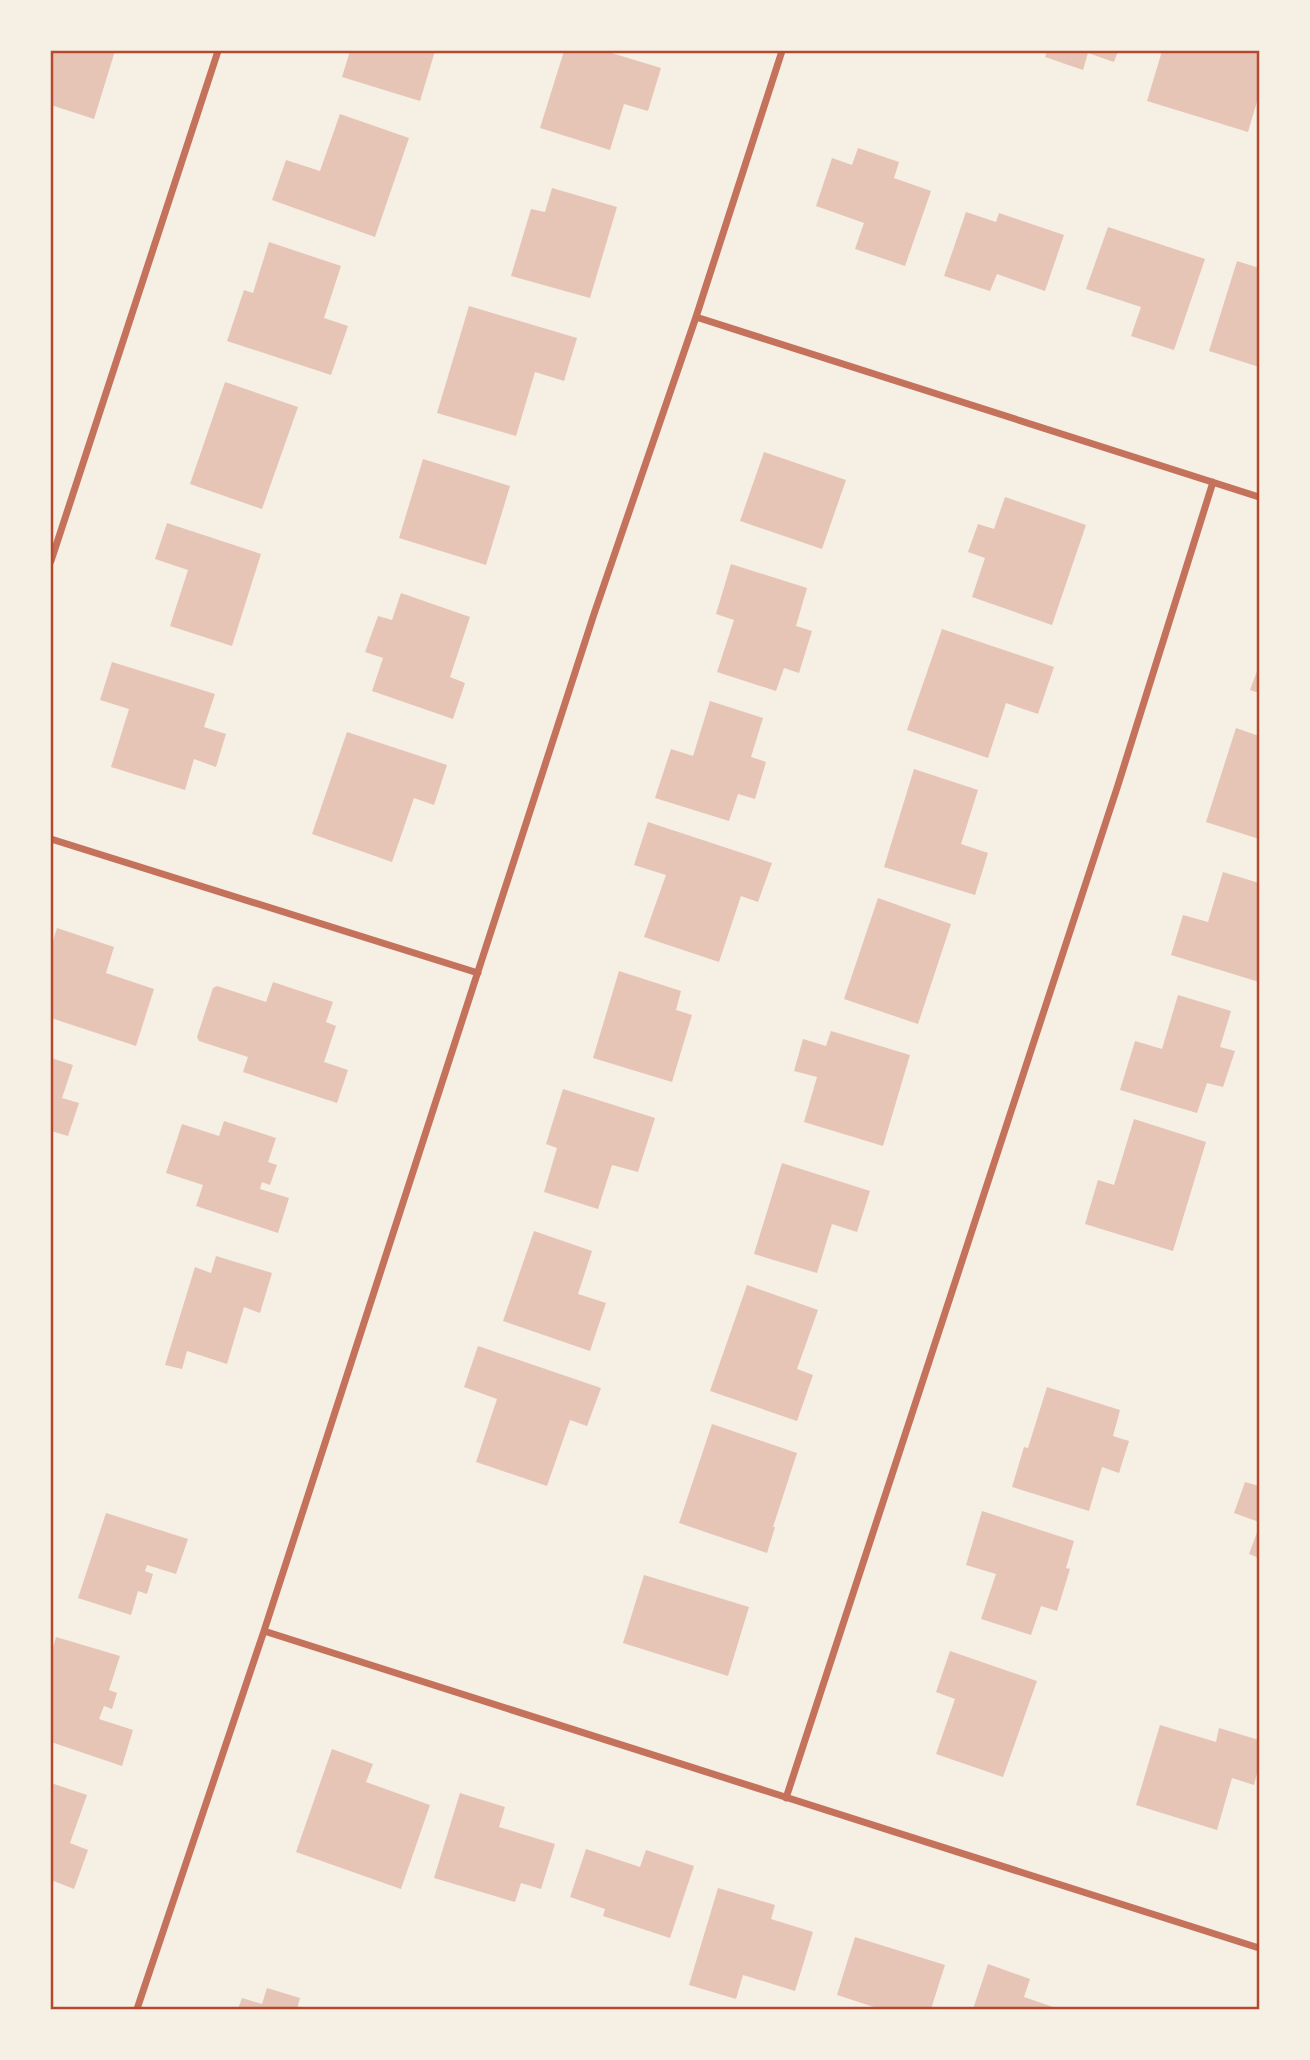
<svg xmlns="http://www.w3.org/2000/svg" width="1310" height="2060" font-family="'PT Sans Narrow',sans-serif">
  <rect width="100%" height="100%" fill="#f6efe4"/>
  <path fill="#e6c5b7" d="M51,51H115L94,119L51,105Z
    M350,51H435L420,101L342,77Z
    M564,51H605L661,68L648,111L624,104L610,150L540,128Z
    M1047,51H1118L1114,62L1088,53L1083,70L1045,57Z
    M1162,51L1227,53L1228,51H1259V95L1248,132L1147,101Z
    M340,114L409,138L375,237L272,200L286,160L320,171Z
    M858,148L899,162L894,178L931,191L905,266L855,249L864,223L816,206L832,158L852,165Z
    M552,188L617,207L590,298L511,276L531,209L545,212Z
    M966,212L996,222L999,213L1064,235L1045,291L997,274L990,291L944,276Z
    M1108,227L1205,259L1174,350L1131,336L1141,307L1086,289Z
    M269,242L341,266L324,318L348,326L331,375L227,341L244,290L253,293Z
    M1237,261L1259,268V367L1209,351Z
    M469,306L577,338L564,381L535,372L516,436L437,413Z
    M225,382L298,407L262,509L190,484Z
    M764,452L846,480L822,549L740,521Z
    M423,459L510,486L486,565L399,538Z
    M1005,497L1086,525L1052,625L972,597L985,558L968,552L978,524L994,529Z
    M167,523L261,554L232,646L170,626L188,570L155,559Z
    M731,564L807,588L796,626L812,631L799,673L784,668L776,691L717,672L734,620L716,614Z
    M401,593L470,617L450,677L465,683L453,719L372,691L383,658L365,652L378,616L392,620Z
    M942,629L1054,667L1038,714L1006,703L988,758L907,730Z
    M112,662L215,694L204,727L226,734L216,767L194,759L185,790L111,767L129,709L100,700Z
    M1259,666V693L1250,690Z
    M710,701L763,718L751,757L766,762L755,799L738,794L729,821L655,798L671,749L693,756Z
    M1236,728L1259,736V839L1206,822Z
    M347,732L447,765L434,805L414,798L392,862L312,834Z
    M914,769L978,790L961,844L988,853L975,895L884,867Z
    M648,822L772,863L758,902L741,896L719,962L644,937L666,875L634,865Z
    M1223,872L1259,883V982L1171,955L1183,915L1208,922Z
    M878,898L951,924L918,1024L844,999Z
    M57,928L114,947L106,973L154,989L136,1046L51,1018V947Z
    M619,971L681,991L676,1010L692,1015L672,1082L593,1058Z
    M273,982L333,1002L326,1022L336,1026L324,1062L348,1070L337,1103L243,1072L248,1057L199,1041L197,1037L213,988L217,986L266,1002Z
    M1178,995L1231,1011L1220,1047L1235,1051L1223,1087L1207,1083L1197,1113L1120,1090L1135,1041L1162,1049Z
    M831,1031L910,1055L883,1146L804,1122L817,1077L794,1071L803,1039L826,1046Z
    M51,1058L73,1065L62,1098L79,1103L68,1136L51,1131Z
    M563,1089L655,1118L638,1172L612,1165L598,1209L544,1192L557,1148L546,1144Z
    M1134,1119L1206,1142L1173,1251L1085,1224L1098,1180L1114,1185Z
    M224,1121L276,1138L268,1162L277,1165L270,1185L262,1182L260,1189L289,1198L278,1233L196,1206L203,1185L166,1173L182,1124L219,1136Z
    M782,1163L870,1191L857,1232L832,1224L817,1273L754,1254Z
    M534,1231L592,1251L578,1294L606,1303L590,1351L503,1321Z
    M216,1256L272,1273L260,1313L244,1307L227,1364L187,1351L182,1369L165,1365L195,1267L211,1273Z
    M747,1285L818,1310L797,1369L813,1375L797,1421L710,1391Z
    M478,1346L601,1388L587,1426L570,1420L547,1486L476,1462L497,1399L464,1387Z
    M1047,1387L1120,1410L1113,1436L1129,1441L1119,1473L1102,1467L1089,1511L1012,1487L1024,1447L1028,1448Z
    M712,1424L797,1453L773,1527H775L767,1553L679,1523Z
    M1245,1482L1259,1486V1522L1234,1513Z
    M982,1511L1074,1541L1066,1568L1070,1569L1057,1611L1041,1606L1031,1635L981,1619L996,1574L966,1565Z
    M106,1513L188,1539L176,1574L147,1565L145,1571L153,1574L147,1594L138,1591L131,1615L78,1598Z
    M1259,1527V1558L1249,1554Z
    M644,1575L749,1607L728,1676L623,1643Z
    M56,1637L120,1656L109,1690L117,1693L112,1709L104,1706L99,1719L133,1730L122,1766L51,1742V1654Z
    M950,1651L1037,1681L1003,1777L936,1754L955,1699L936,1692Z
    M1160,1725L1216,1742L1219,1728L1259,1740V1766L1254,1785L1232,1778L1217,1830L1136,1805Z
    M332,1749L373,1764L366,1782L430,1805L401,1889L296,1852Z
    M51,1783L87,1795L70,1843L88,1850L74,1889L51,1880Z
    M460,1793L505,1807L499,1827L555,1844L541,1889L521,1883L515,1902L434,1878Z
    M586,1849L640,1867L646,1850L694,1866L670,1938L603,1916L605,1909L570,1897Z
    M718,1888L775,1905L771,1919L813,1932L795,1991L743,1975L736,1999L689,1985Z
    M855,1937L945,1965L931,2009H880L837,1995Z
    M988,1964L1030,1979L1024,1997L1059,2009H973Z
    M267,1988L300,1998L297,2009H238L242,1998L262,2004Z"/>
  <g fill="none" stroke-linecap="round" stroke-linejoin="round">
    <path stroke="#c5725c" stroke-width="7" d="M696,317L1259,497
      M51,561L218,51
      M51,839L478,973
      M264,1631L1259,1948
      M786,1798L1118,785L1213,482
      M137,2009L264,1631L594,614L696,317L782,51"/>
  </g>
  <rect width="1310" height="2060" fill="none" stroke="#f6efe4" stroke-width="105"/>
  <rect x="52" y="52" width="1206" height="1956" fill="none" stroke="#b5482f" stroke-width="2.5"/>
</svg>
